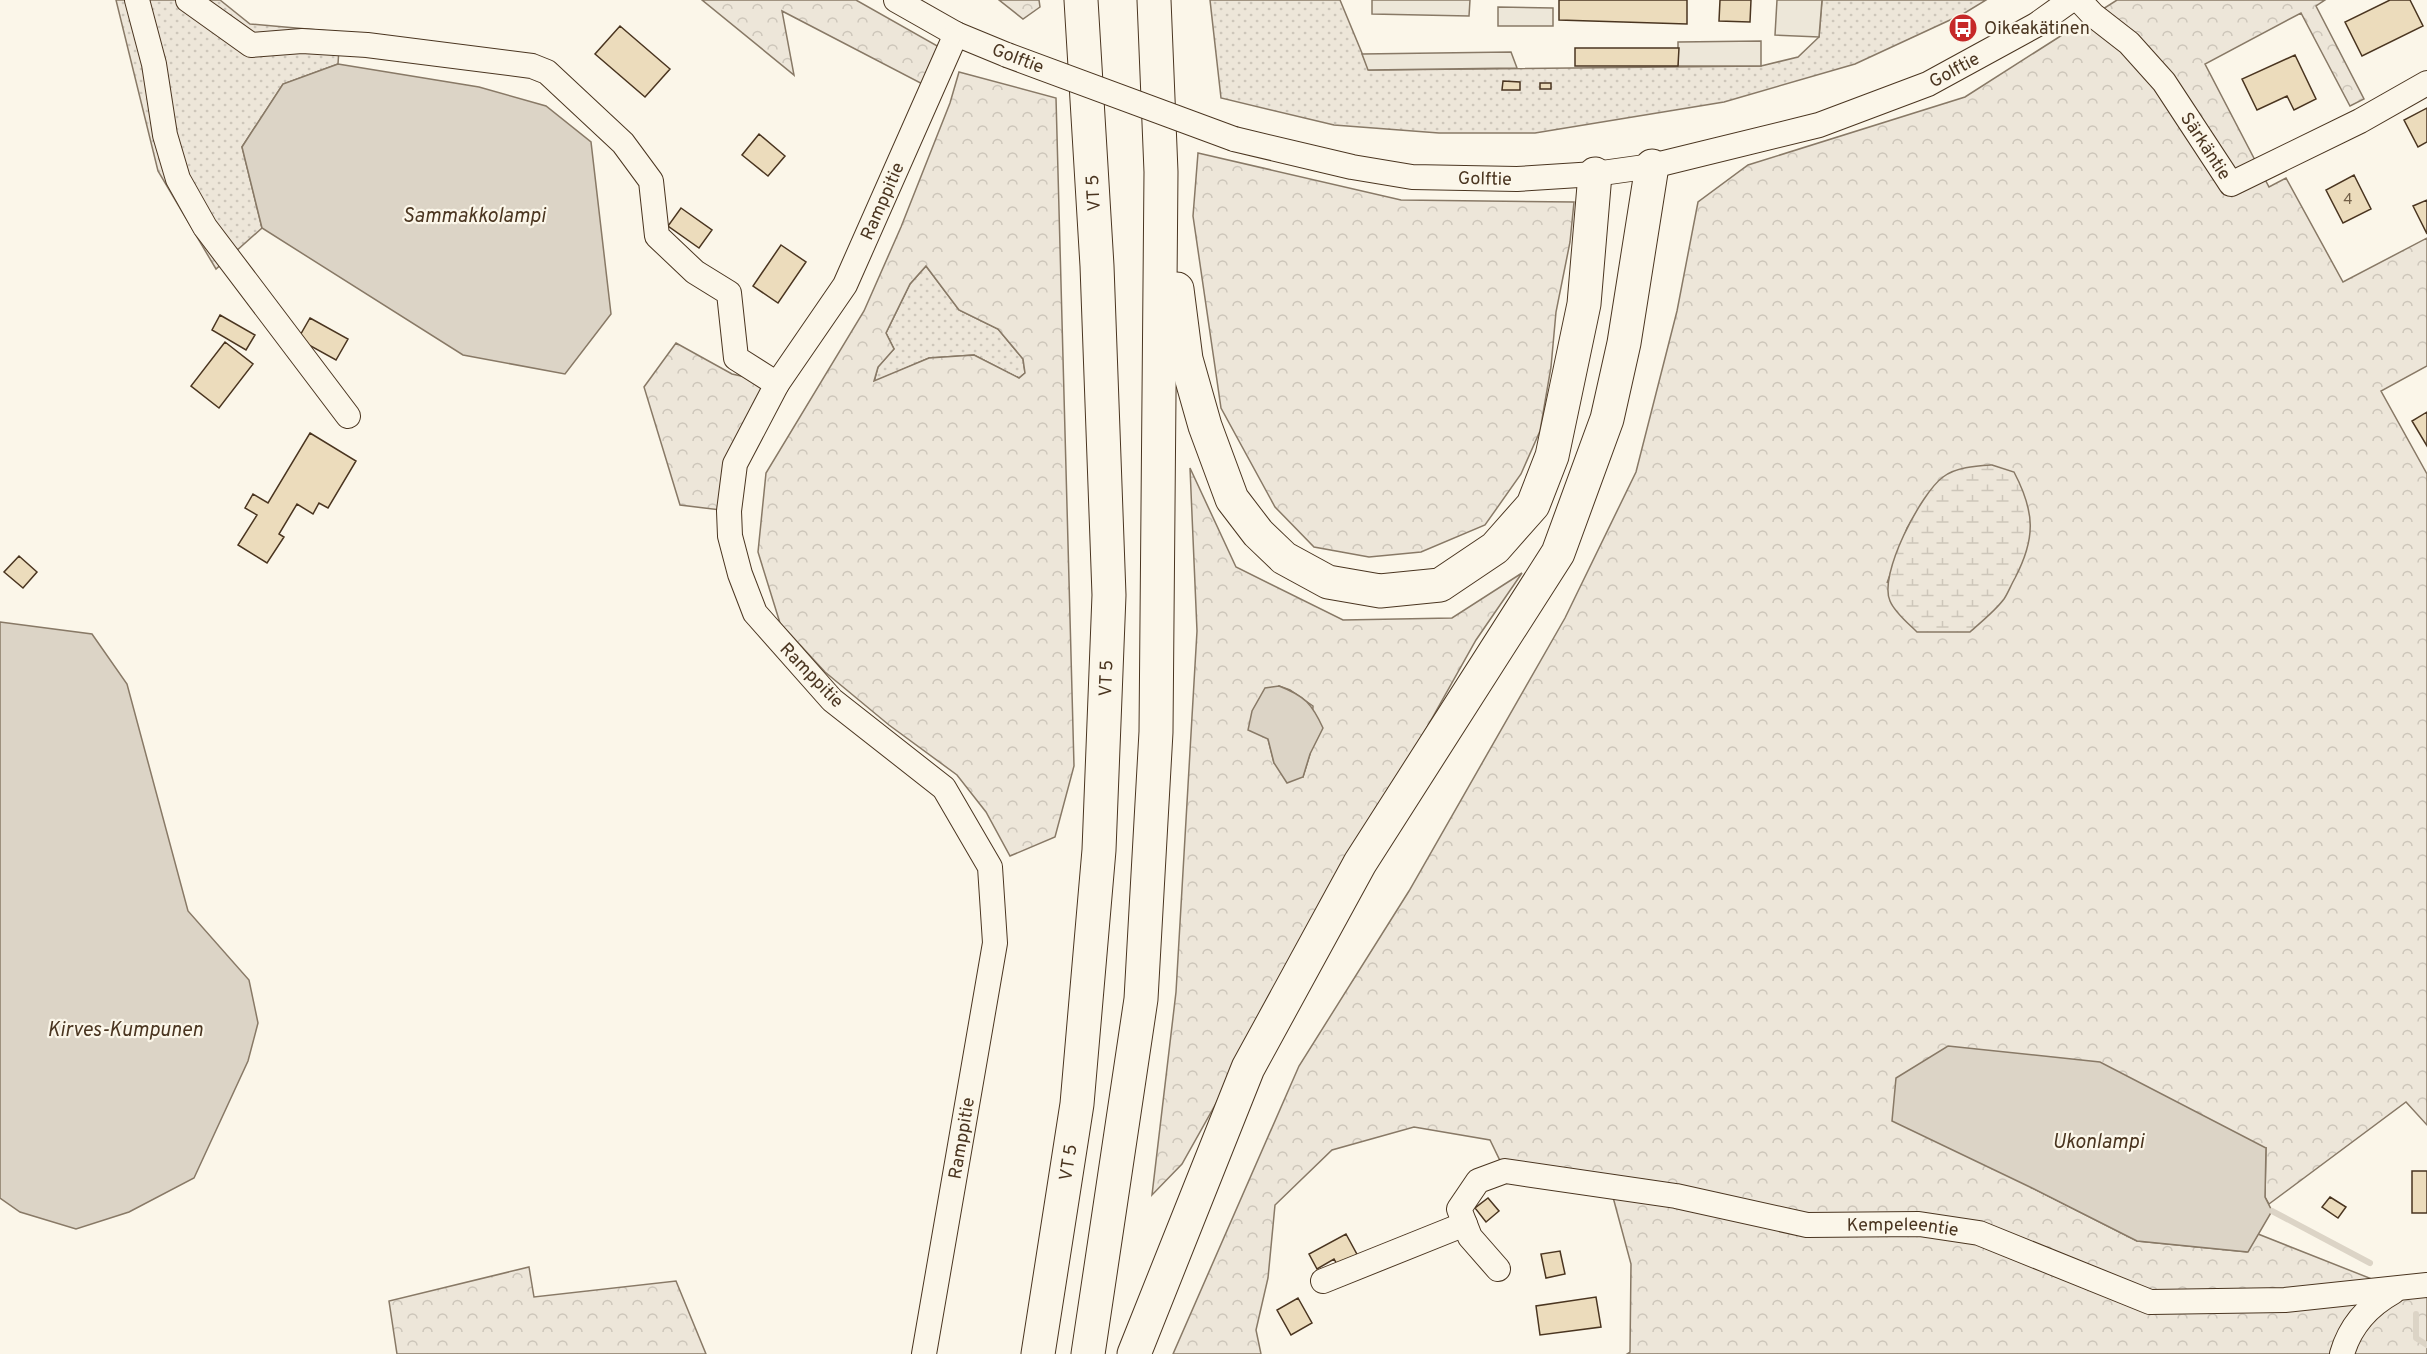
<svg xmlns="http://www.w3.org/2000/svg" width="2427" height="1354" font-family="Overpass,sans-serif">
  <defs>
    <pattern id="grass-dots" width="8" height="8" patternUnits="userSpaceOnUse" patternTransform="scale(1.5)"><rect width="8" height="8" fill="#ede6d9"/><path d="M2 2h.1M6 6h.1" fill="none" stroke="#cdc6ba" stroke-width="1.8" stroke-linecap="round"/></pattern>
    <pattern id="forest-crowns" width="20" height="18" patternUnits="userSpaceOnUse" patternTransform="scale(1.5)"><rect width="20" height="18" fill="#ede6d9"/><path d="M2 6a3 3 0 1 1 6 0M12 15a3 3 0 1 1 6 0" fill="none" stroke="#cdc6ba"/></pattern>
    <pattern id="wetland-marsh" width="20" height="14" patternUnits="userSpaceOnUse" patternTransform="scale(1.5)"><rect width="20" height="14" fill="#ede6d9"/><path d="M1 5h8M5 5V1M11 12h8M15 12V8" fill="none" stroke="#cdc6ba"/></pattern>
  </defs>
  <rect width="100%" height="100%" fill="#fbf6e9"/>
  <path fill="url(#grass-dots)" stroke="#887966" stroke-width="1.5" d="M116,0H220L250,24L340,32L338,64L283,84L242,147L262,228L216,269L158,171Z
    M1210,0H1340L1369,70L1761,66L1798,57L1819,37L1822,0H1986L1963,14L1855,64L1724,102L1535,133H1439L1334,125L1221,98Z
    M926,266L959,310L998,329L1023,359L1025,373L1019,378L974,355L929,358L874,382L878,367L894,349L886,333L910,284Z"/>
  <path fill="url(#forest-crowns)" stroke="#887966" stroke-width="1.5" fill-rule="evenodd" d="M702,0H856L948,52L932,89L782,11L794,75Z
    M999,0H1039L1040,7L1023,19Z
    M2117,0H2325L2316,6L2364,99L2350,106L2301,13L2205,64L2269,187L2286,178L2343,282L2427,238V366L2381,391L2427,474V1125L2406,1102L2269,1204L2265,1197L2266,1148L2032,1188L2137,1241L2247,1252L2258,1234L2397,1289L2427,1280V1354H1627L1630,1352L1631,1264L1610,1186L1505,1171L1490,1140L1414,1127L1332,1150L1275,1205L1268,1278L1256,1330L1261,1354H1173L1299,1066L1409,891L1565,618L1636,472L1677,311L1698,202L1748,165L1965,97ZM1927,496L1887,583L1907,528Z
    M959,72L1056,98L1074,766L1055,837L1010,856L986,812L957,775L889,725L825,672L780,623L758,552L766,473L864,311L901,227L950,103ZM926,266L959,310L998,329L1023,359L1025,373L1019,378L974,355L929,358L874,381L878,367L894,349L886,333L910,284Z
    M1198,153L1401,200L1574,202L1570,242L1556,312L1551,367L1540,431L1521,474L1485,525L1421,552L1369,557L1314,547L1275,507L1221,408L1193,216Z
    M676,343L732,374L777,384L729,511L680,505L644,387Z
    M1190,468L1236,567L1343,620L1452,618L1522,573L1476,640L1182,1164L1152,1195L1176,992L1197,631ZM1279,686L1290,690L1313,706L1310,754L1303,777L1274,763L1268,739Z
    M529,1267L534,1297L676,1281L706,1354H397L389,1301Z"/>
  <path fill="url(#wetland-marsh)" stroke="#887966" stroke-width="1.5" d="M1992,465L2014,472C2035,512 2036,538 2015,578C2011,585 2008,593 2004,599C1995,611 1981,622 1970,632H1917C1908,623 1895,613 1890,601C1878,575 1921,493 1943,477C1956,467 1976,466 1992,465Z"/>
  <path fill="#ede7d9" stroke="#887966" stroke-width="1.5" d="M1372,0H1470L1469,16L1372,14Z
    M1777,0H1822L1819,37L1775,35Z
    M1498,7L1553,8V26H1498Z
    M1761,41V66H1678V42Z
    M1511,52L1517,68L1368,70L1362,54Z"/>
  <path fill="#dcd4c6" stroke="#887966" stroke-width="1.5" d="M338,64L479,87L546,106L591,142L611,314L565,374L463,355L262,228L242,147L283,84Z
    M0,622L92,634L127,684L188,911L249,980L258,1023L248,1061L194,1178L129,1212L76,1229L20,1212L0,1198Z
    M1279,686C1305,696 1312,704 1323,728L1310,754L1303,777L1287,783L1274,763L1268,739L1248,730L1252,711L1265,688Z
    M1948,1046L2100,1062L2266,1148L2265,1197L2272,1211L2248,1252L2137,1241L2032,1188L1892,1121L1896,1078Z"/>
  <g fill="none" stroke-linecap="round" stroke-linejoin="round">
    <path stroke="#dcd4c6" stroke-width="6" d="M2272,1211L2370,1263
      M2416,1314V1338L2427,1345"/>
  </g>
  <path fill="#ecdcbc" stroke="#4a3520" stroke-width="1.5" d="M1559,0H1687V24L1559,20Z
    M1720,0H1751L1750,22L1719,21Z
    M2390,0H2410L2423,26L2362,56L2345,22Z
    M620,26L670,69L645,97L595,54Z
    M1575,48H1679L1678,66H1575Z
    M2295,55L2316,99L2294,110L2287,96L2257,110L2242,79Z
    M1503,81L1520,82V90H1502Z
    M1540,83H1551V89H1540Z
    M2427,108V142L2418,147L2404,120Z
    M759,134L785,156L768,176L742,155Z
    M2354,175L2371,209L2343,223L2326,190Z
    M2427,200V234L2413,206Z
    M681,208L712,230L699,248L668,226Z
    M781,245L806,262L778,303L753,286Z
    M220,315L255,335L246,350L212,330Z
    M310,318L348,339L336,360L298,339Z
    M225,342L253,364L219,408L191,386Z
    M2427,412V446L2412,421Z
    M310,433L356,461L328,508L319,503L313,514L297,504L279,534L284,537L267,563L238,545L257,515L245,508L253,494L268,503Z
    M19,556L37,572L23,588L4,572Z
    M2412,1171H2427V1213H2412Z
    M2330,1197L2346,1207L2338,1218L2322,1207Z
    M1488,1198L1499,1211L1486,1222L1475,1208Z
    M1346,1234L1359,1258L1339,1268L1334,1259L1317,1269L1309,1254Z
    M1560,1251L1565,1274L1546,1278L1541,1254Z
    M1596,1297L1601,1327L1540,1335L1536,1306Z
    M1298,1298L1312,1323L1291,1335L1277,1310Z"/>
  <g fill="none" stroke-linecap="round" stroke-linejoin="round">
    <g stroke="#4a3520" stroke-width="26">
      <g id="minor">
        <path d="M137,0L154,64L165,135L178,179L205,227L348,416"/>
        <path d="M188,0L251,45L302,41L367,45L532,66L547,72L623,143L651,181L657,236L695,272L729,293L736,358L777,384"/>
        <path d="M896,0L956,34L1007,55"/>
        <path id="s1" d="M2079,0L2093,15L2129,43L2164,82L2231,184L2360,121L2427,83"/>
        <path id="s2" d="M1234,139L1352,167L1412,177L1517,179L1595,174L1652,166L1819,125L1928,84L2036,25L2071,0"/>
        <path id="s3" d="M1498,1269L1470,1237L1459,1209L1478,1181L1505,1171L1676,1196L1807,1225L1919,1224L1979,1233L2150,1302L2285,1300L2427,1285"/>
        <path d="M1323,1281L1465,1224"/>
        <path id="s4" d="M924,1354L995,943L990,867L944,788L832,700L755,613L740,574L730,536L729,511L735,464L777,384L845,285L956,34"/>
        <path d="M2342,1354C2350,1326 2368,1306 2393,1292"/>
      </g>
    </g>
    <g stroke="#4a3520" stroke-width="35">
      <g id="highway">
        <path d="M1177,289L1186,359L1205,426L1232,499L1258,533L1284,558L1328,582L1380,591L1440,585L1495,548L1533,505L1552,456L1584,304L1595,174"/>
        <path id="s5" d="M1038,1354L1077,1104L1099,850L1109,595L1097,266L1081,0"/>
        <path d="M1088,1354L1141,999L1156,732L1161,172L1154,0"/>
        <path d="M1134,1354L1248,1068L1360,863L1558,553L1607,419L1624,343L1652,166"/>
      </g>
    </g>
    <use href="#minor" stroke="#fbf6e9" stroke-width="24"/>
    <use href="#highway" stroke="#fbf6e9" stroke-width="33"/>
    <g stroke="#4a3520" stroke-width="26" stroke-linecap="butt">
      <path id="minor-bridge" d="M1007,55L1234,139"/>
    </g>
    <use href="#minor-bridge" stroke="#fbf6e9" stroke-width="24"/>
  </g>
  <defs>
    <g id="bus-disc" transform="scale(1.5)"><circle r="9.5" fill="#c62828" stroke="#fbf6e9"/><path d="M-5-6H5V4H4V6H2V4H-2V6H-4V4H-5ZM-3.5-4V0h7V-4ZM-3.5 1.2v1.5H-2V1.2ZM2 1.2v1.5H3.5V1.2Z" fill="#fff"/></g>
  </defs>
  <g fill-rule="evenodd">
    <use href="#bus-disc" x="1963" y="28"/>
  </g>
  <g text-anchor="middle" stroke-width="4.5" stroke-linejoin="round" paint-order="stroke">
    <g font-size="15" fill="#725f47">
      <text x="2348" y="204">4</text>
    </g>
    <g font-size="18" fill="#4a3520" stroke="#fbf6e9" text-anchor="start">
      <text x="1984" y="34">Oikeakätinen</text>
    </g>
    <g font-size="18" fill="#4a3520" stroke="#fbf6e9">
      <text transform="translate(1018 58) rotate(21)" y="6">Golftie</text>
      <text dy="6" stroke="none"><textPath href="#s2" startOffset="741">Golftie</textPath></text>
      <text dy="6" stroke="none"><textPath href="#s1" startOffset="195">Särkäntie</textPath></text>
      <text dy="6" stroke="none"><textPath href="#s2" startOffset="255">Golftie</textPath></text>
      <text transform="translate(1093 193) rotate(-93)" y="6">VT 5</text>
      <text dy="6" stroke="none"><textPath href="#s4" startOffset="1299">Ramppitie</textPath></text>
      <text transform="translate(812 675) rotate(46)" y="6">Ramppitie</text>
      <text dy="6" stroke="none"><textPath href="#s5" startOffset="680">VT 5</textPath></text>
      <text dy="6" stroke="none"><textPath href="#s4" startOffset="219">Ramppitie</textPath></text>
      <text dy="6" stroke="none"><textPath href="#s5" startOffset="194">VT 5</textPath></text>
      <text dy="6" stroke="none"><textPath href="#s3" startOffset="538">Kempeleentie</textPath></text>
    </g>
    <g font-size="20" font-style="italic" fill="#4a3520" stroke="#fbf6e9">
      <text x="474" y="222">Sammakkolampi</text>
      <text x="125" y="1036">Kirves-Kumpunen</text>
      <text x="2098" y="1148">Ukonlampi</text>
    </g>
  </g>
</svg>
